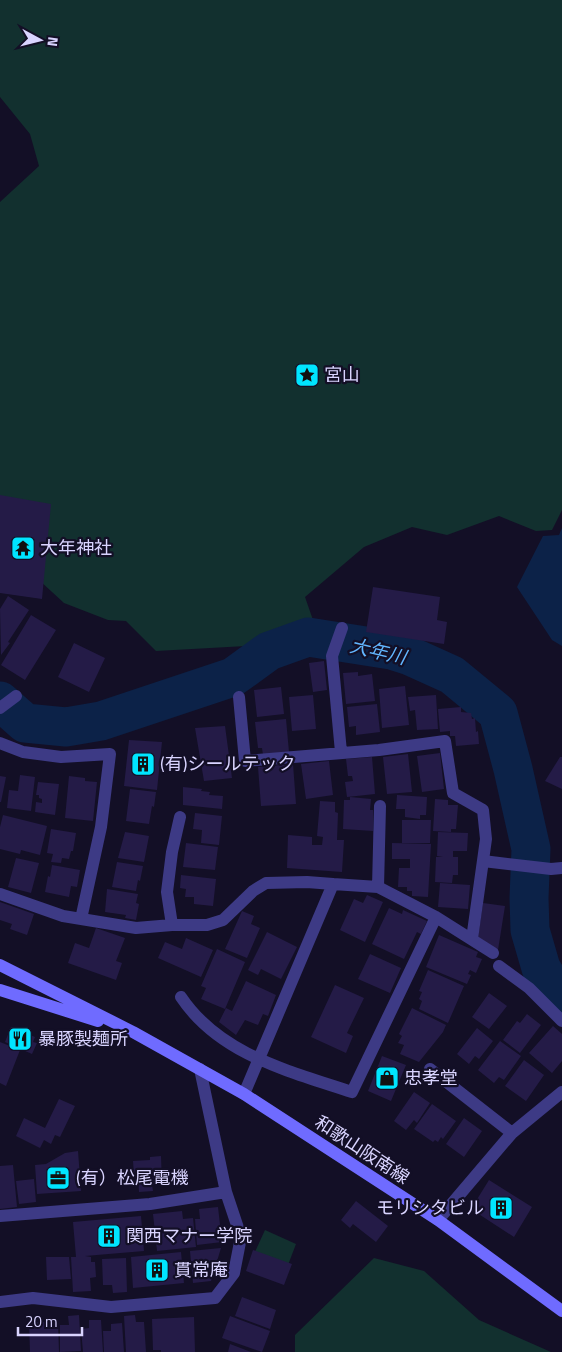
<svg xmlns="http://www.w3.org/2000/svg" width="562" height="1352" font-family="'Titillium Web','Noto Sans JP',sans-serif">
  <rect width="100%" height="100%" fill="#130f26"/>
  <path fill="#12302f" d="M0,0H562V510L552,530L536,531L499,516L447,535L412,527L364,547L305,597L313,620L246,646L156,651L126,621L108,620L64,603L39,580L0,508V202L39,166L30,134L0,97Z
    M265,1230L296,1244L288,1265L254,1254Z
    M374,1258L424,1271L479,1320L551,1352H295V1335Z"/>
  <path fill="#0c2248" d="M562,528V646L552,640L517,587L543,536L559,535Z"/>
  <g fill="none" stroke-linecap="round" stroke-linejoin="round">
    <path stroke="#0c2248" stroke-width="39" d="M0,701L25,723L66,727L101,721L233,677L269,651L308,637L391,650L410,656L452,675L498,713L513,769L531,849L529,898L530,930L541,968L556,993L562,999"/>
  </g>
  <path fill="#241b47" d="M0,495L51,504L42,599L0,593Z
    M373,587L440,597L437,620L447,622L444,644L366,632Z
    M8,596L29,610L8,642L10,643L1,655L0,609Z
    M31,615L56,630L25,680L1,665Z
    M74,643L105,658L89,692L58,677Z
    M324,661L327,690L313,692L309,663Z
    M358,672V676L372,674L375,701L346,704L343,673Z
    M405,686L409,725L382,728L379,689Z
    M281,687L284,714L257,717L254,690Z
    M313,695L316,729L292,731L289,697Z
    M436,695L438,729L417,730L415,710L410,711L408,697Z
    M377,704L380,732L356,735V726L349,727L347,707Z
    M461,707V712L471,713L472,719L475,718L476,732L478,731L479,744L456,746L455,736H450V731L440,732L438,709Z
    M286,719L289,752L263,755L262,748H258L255,722Z
    M225,726L232,778L204,781L195,728Z
    M129,740L162,742L157,790L124,786Z
    M440,753L444,789L422,792L417,756Z
    M408,754L412,792L387,794L383,757Z
    M372,757L375,794L347,797L345,782L353,781L352,776H348L346,759Z
    M560,757H562V789L545,781Z
    M329,761L333,795L306,799L301,764Z
    M293,764L296,804L261,806L258,767Z
    M20,775L35,777L31,811L7,808L9,790L18,791Z
    M0,776L6,777L1,802H0Z
    M69,776L85,778V781L97,782L93,821L65,818Z
    M38,782L59,784L55,815L35,812L36,802L42,803V799L39,798V795H36Z
    M183,787L202,789L201,791L210,792L209,795L223,796L222,809L183,805Z
    M130,789L156,792L154,807L152,806L149,824L126,821Z
    M397,795L427,797L426,815H420V819L405,817V809H396Z
    M350,797L371,799L370,810H373V831L343,829L344,800H350Z
    M435,799L448,800V805H458L456,829H451V832L433,831Z
    M320,801L335,802V812L338,813L337,840H344L342,872L287,868L288,835L312,837V845H322L323,837L317,836Z
    M195,813L222,816L219,845L201,843L202,830L193,829Z
    M3,815L47,826L40,855L21,850L20,854L0,849V827Z
    M402,820H431L430,843H402Z
    M51,829L76,833L73,851H71L69,859L62,858L61,863L51,862L53,854L47,853Z
    M125,832L149,836L144,862L118,858Z
    M438,832L468,833L467,851H453V857H458V875H453L452,883L435,882L436,857H443L437,856Z
    M186,843L218,847L215,870L183,867Z
    M392,843L431,844L428,897L412,896V891H407V887H398L399,868H410V859H392Z
    M16,858L39,863L31,893L8,887Z
    M117,862L143,866L140,881L138,880L136,891L112,887Z
    M52,865L80,870L77,887L71,886L69,897L45,892L48,876L50,877Z
    M181,875L216,879L213,906L194,904V897H185L186,889L180,888Z
    M440,883L470,885L468,909L438,907Z
    M107,889L138,894L136,903L139,904L136,920L125,918L126,915L105,912Z
    M367,895L383,902L365,942L340,930L354,899L363,903Z
    M0,902L34,914L27,935L10,929L12,924L0,920Z
    M483,903L505,906L498,950L478,938Z
    M389,908L402,914L403,910L427,921L421,934L417,932L404,959L372,944Z
    M242,911L254,916L251,924L260,928L247,958L225,949Z
    M96,928L125,938L116,961L122,963L116,980L68,963L75,943L89,948Z
    M267,932L297,947L281,979L261,969L258,975L248,970Z
    M439,935L478,952L476,957L482,959L476,973L470,970L468,974L471,975L467,984L426,967Z
    M186,938L213,950L201,977L158,958L165,942L182,949Z
    M217,949L245,962L225,1009L201,999L206,988L201,986Z
    M370,954L401,968L390,993L358,979Z
    M428,970L464,986L448,1023L419,1009L422,1001L419,999L422,992L419,991Z
    M246,981L276,995L268,1016L263,1014L258,1025L245,1020L236,1035L219,1022L226,1008L232,1011Z
    M335,985L364,998L347,1033L353,1036L346,1053L311,1037Z
    M489,993L507,1006L489,1029L472,1017Z
    M412,1008L446,1025L443,1032L419,1062L400,1054L404,1045L398,1043L402,1036L399,1034Z
    M527,1014L541,1025L520,1053L503,1040L517,1021L520,1023Z
    M553,1026L562,1034V1061L552,1073L529,1053Z
    M11,1027L35,1037L33,1042L37,1043L32,1054L5,1042Z
    M477,1028L493,1041L479,1059L475,1056L469,1064L457,1054Z
    M500,1041L521,1056L504,1080L499,1077L494,1083L478,1070Z
    M0,1042L20,1050L6,1086L0,1083Z
    M382,1056L406,1065L391,1101L368,1091Z
    M524,1060L544,1075L526,1101L505,1086Z
    M414,1092L430,1103L417,1123L414,1120L406,1130L394,1121Z
    M59,1099L75,1106L60,1137L55,1135L51,1144L44,1140L40,1148L16,1136L24,1118L45,1128Z
    M432,1104L456,1121L443,1139L441,1137L438,1142L435,1140L433,1142L414,1129Z
    M464,1118L482,1131L464,1157L446,1144Z
    M78,1151L81,1191L37,1194L35,1165L46,1164L65,1153Z
    M161,1156L162,1185H152L153,1191L139,1192L138,1175H134L133,1161L150,1160V1157Z
    M13,1165L17,1207L0,1209V1166Z
    M34,1179L36,1202L19,1204L16,1181Z
    M489,1180L532,1207L514,1237L471,1209Z
    M356,1201L388,1226L376,1242L353,1224L350,1228L341,1220Z
    M218,1207L222,1242L197,1245L195,1219H200L199,1209Z
    M182,1211L183,1219L193,1218L196,1247L157,1251L153,1214Z
    M141,1216L144,1251L85,1256L91,1257V1262H95L96,1277L90,1278L91,1291L73,1292L71,1257H76L73,1222Z
    M221,1248L211,1281L193,1283L190,1251Z
    M253,1250L292,1264L284,1285L246,1271Z
    M181,1252L184,1283L133,1288L131,1257Z
    M46,1257H69L71,1279L47,1280Z
    M126,1258L127,1292L113,1293L112,1285H103L102,1259Z
    M242,1297L276,1310L270,1329L235,1316Z
    M79,1315L81,1351L60,1352V1325H69L68,1316Z
    M135,1315L136,1322H144L146,1352H126L124,1316Z
    M230,1316L270,1331L262,1352L222,1338Z
    M194,1317L195,1352H161V1350H153L152,1319Z
    M89,1320H101L103,1352H83L81,1329L89,1328Z
    M29,1322H58L59,1352H30Z
    M122,1323L124,1352H104L103,1331H111V1324Z
    M230,1344L251,1352H228Z"/>
  <g fill="none" stroke-linecap="round" stroke-linejoin="round">
    <path stroke="#3d3a85" stroke-width="12" d="M239,697L245,761L379,750L445,741L453,793L483,810L486,839L472,939
      M0,708L16,696
      M0,743L23,752L61,757L110,754L101,827L81,919
      M341,752L332,656L342,628
      M483,861L551,869L562,868
      M378,887L380,806
      M0,894L63,916L136,928L172,925H207L223,920L253,891L266,883L307,882L333,884
      M172,925L167,892L172,852L180,817
      M499,966L529,988L562,1021
      M181,997C220,1055 289,1071 352,1092L436,917
      M430,1069L512,1133
      M244,1094L333,884L378,887L436,917L493,953
      M0,1216L150,1204L226,1192
      M438,1220L512,1133L562,1092
      M0,1302L33,1298L111,1307L215,1298L234,1273L241,1237L226,1192L200,1069"/>
    <path stroke="#6f6bff" stroke-width="12" d="M0,965L133,1032L244,1094L438,1220L562,1311
      M0,990L98,1021"/>
  </g>
  <defs>
    <g id="sight-square" transform="scale(1.25)"><rect x="-9" y="-9" width="18" height="18" rx="4" fill="#00e5ff" stroke="#130f26"/><path d="M0-6L1.8-2.2L6-1.7L2.9 1.2L3.7 5.4L0 3.3L-3.7 5.4L-2.9 1.2L-6-1.7L-1.8-2.2Z" fill="#111"/></g>
    <g id="temple-square" transform="scale(1.25)"><rect x="-9" y="-9" width="18" height="18" rx="4" fill="#00e5ff" stroke="#130f26"/><path d="M0-6L5-2H3V0L6.5 2.5H4V6H1.5V3h-3V6H-4V2.5H-6.5L-3 0V-2H-5Z" fill="#111"/></g>
    <g id="building-square" transform="scale(1.25)"><rect x="-9" y="-9" width="18" height="18" rx="4" fill="#00e5ff" stroke="#130f26"/><path d="M-4-6H4V6H1V3H-1V6H-4ZM-2.5-4.3h1.7v1.8h-1.7ZM.8-4.3h1.7v1.8H.8ZM-2.5-1h1.7V.8h-1.7ZM.8-1h1.7V.8H.8Z" fill="#111"/></g>
    <g id="restaurant-square" transform="scale(1.25)"><rect x="-9" y="-9" width="18" height="18" rx="4" fill="#00e5ff" stroke="#130f26"/><path d="M-5-6h1v4h1v-4h1v4h1v-4h1v5L-1.5 .5V6h-2V.5L-5-1ZM5-6V6H3V1.5H1.5Q1.5-4 5-6Z" fill="#111"/></g>
    <g id="shop-square" transform="scale(1.25)"><rect x="-9" y="-9" width="18" height="18" rx="4" fill="#00e5ff" stroke="#130f26"/><path d="M-5-2.5h2.3a2.7 3.5 0 0 1 5.4 0H5L5.5 6h-11ZM-1.5-2.5h3a1.5 2.3 0 0 0-3 0Z" fill="#111"/></g>
    <g id="office-square" transform="scale(1.25)"><rect x="-9" y="-9" width="18" height="18" rx="4" fill="#00e5ff" stroke="#130f26"/><path d="M-6-3h4V-5.5h4V-3h4V5H-6ZM-1-4.5V-3h2v-1.5ZM-6 0V1H6V0Z" fill="#111"/></g>
  </defs>
  <g fill-rule="evenodd">
    <use href="#sight-square" x="307" y="375"/>
    <use href="#temple-square" x="23" y="548"/>
    <use href="#building-square" x="143" y="764"/>
    <use href="#restaurant-square" x="20" y="1039"/>
    <use href="#shop-square" x="387" y="1078"/>
    <use href="#office-square" x="58" y="1178"/>
    <use href="#building-square" x="501" y="1208"/>
    <use href="#building-square" x="109" y="1236"/>
    <use href="#building-square" x="157" y="1270"/>
  </g>
  <g text-anchor="middle" stroke-width="4.5" stroke-linejoin="round" paint-order="stroke">
    <g font-size="18" fill="#d9d4ff" stroke="#130f26" text-anchor="start">
      <text x="324" y="381">宮山</text>
      <text x="40" y="554">大年神社</text>
      <text x="160" y="770">(有)シールテック</text>
      <text x="38" y="1045">暴豚製麺所</text>
      <text x="404" y="1084">忠孝堂</text>
      <text x="76" y="1184">(有）松尾電機</text>
      <text x="484" y="1214" text-anchor="end">モリシタビル</text>
      <text x="126" y="1242">関西マナー学院</text>
      <text x="174" y="1276">貫常庵</text>
    </g>
    <g font-size="18" fill="#d9d4ff" stroke="#130f26">
      <text transform="translate(362 1150) rotate(33)" y="6">和歌山阪南線</text>
    </g>
    <g font-size="19" font-style="italic" fill="#62b6ff" stroke="#130f26">
      <text transform="translate(378 651) rotate(13)" y="7">大年川</text>
    </g>
  </g>
  <g transform="translate(40 40) rotate(97)" stroke="#130f26" stroke-width="4" paint-order="stroke">
  <path d="M0-4L9 19L0 12L-9 19Z" fill="#d9d4ff"/>
  <text y="-8" font-size="14" font-weight="bold" text-anchor="middle" fill="#d9d4ff">N</text>
  </g>
  <path d="M18 1327v8h64v-8" fill="none" stroke="#d9d4ff" stroke-width="2.5"/>
  <text x="25" y="1327" font-size="15" fill="#d9d4ff" stroke="#130f26" stroke-width="4" paint-order="stroke">20 m</text>
</svg>
